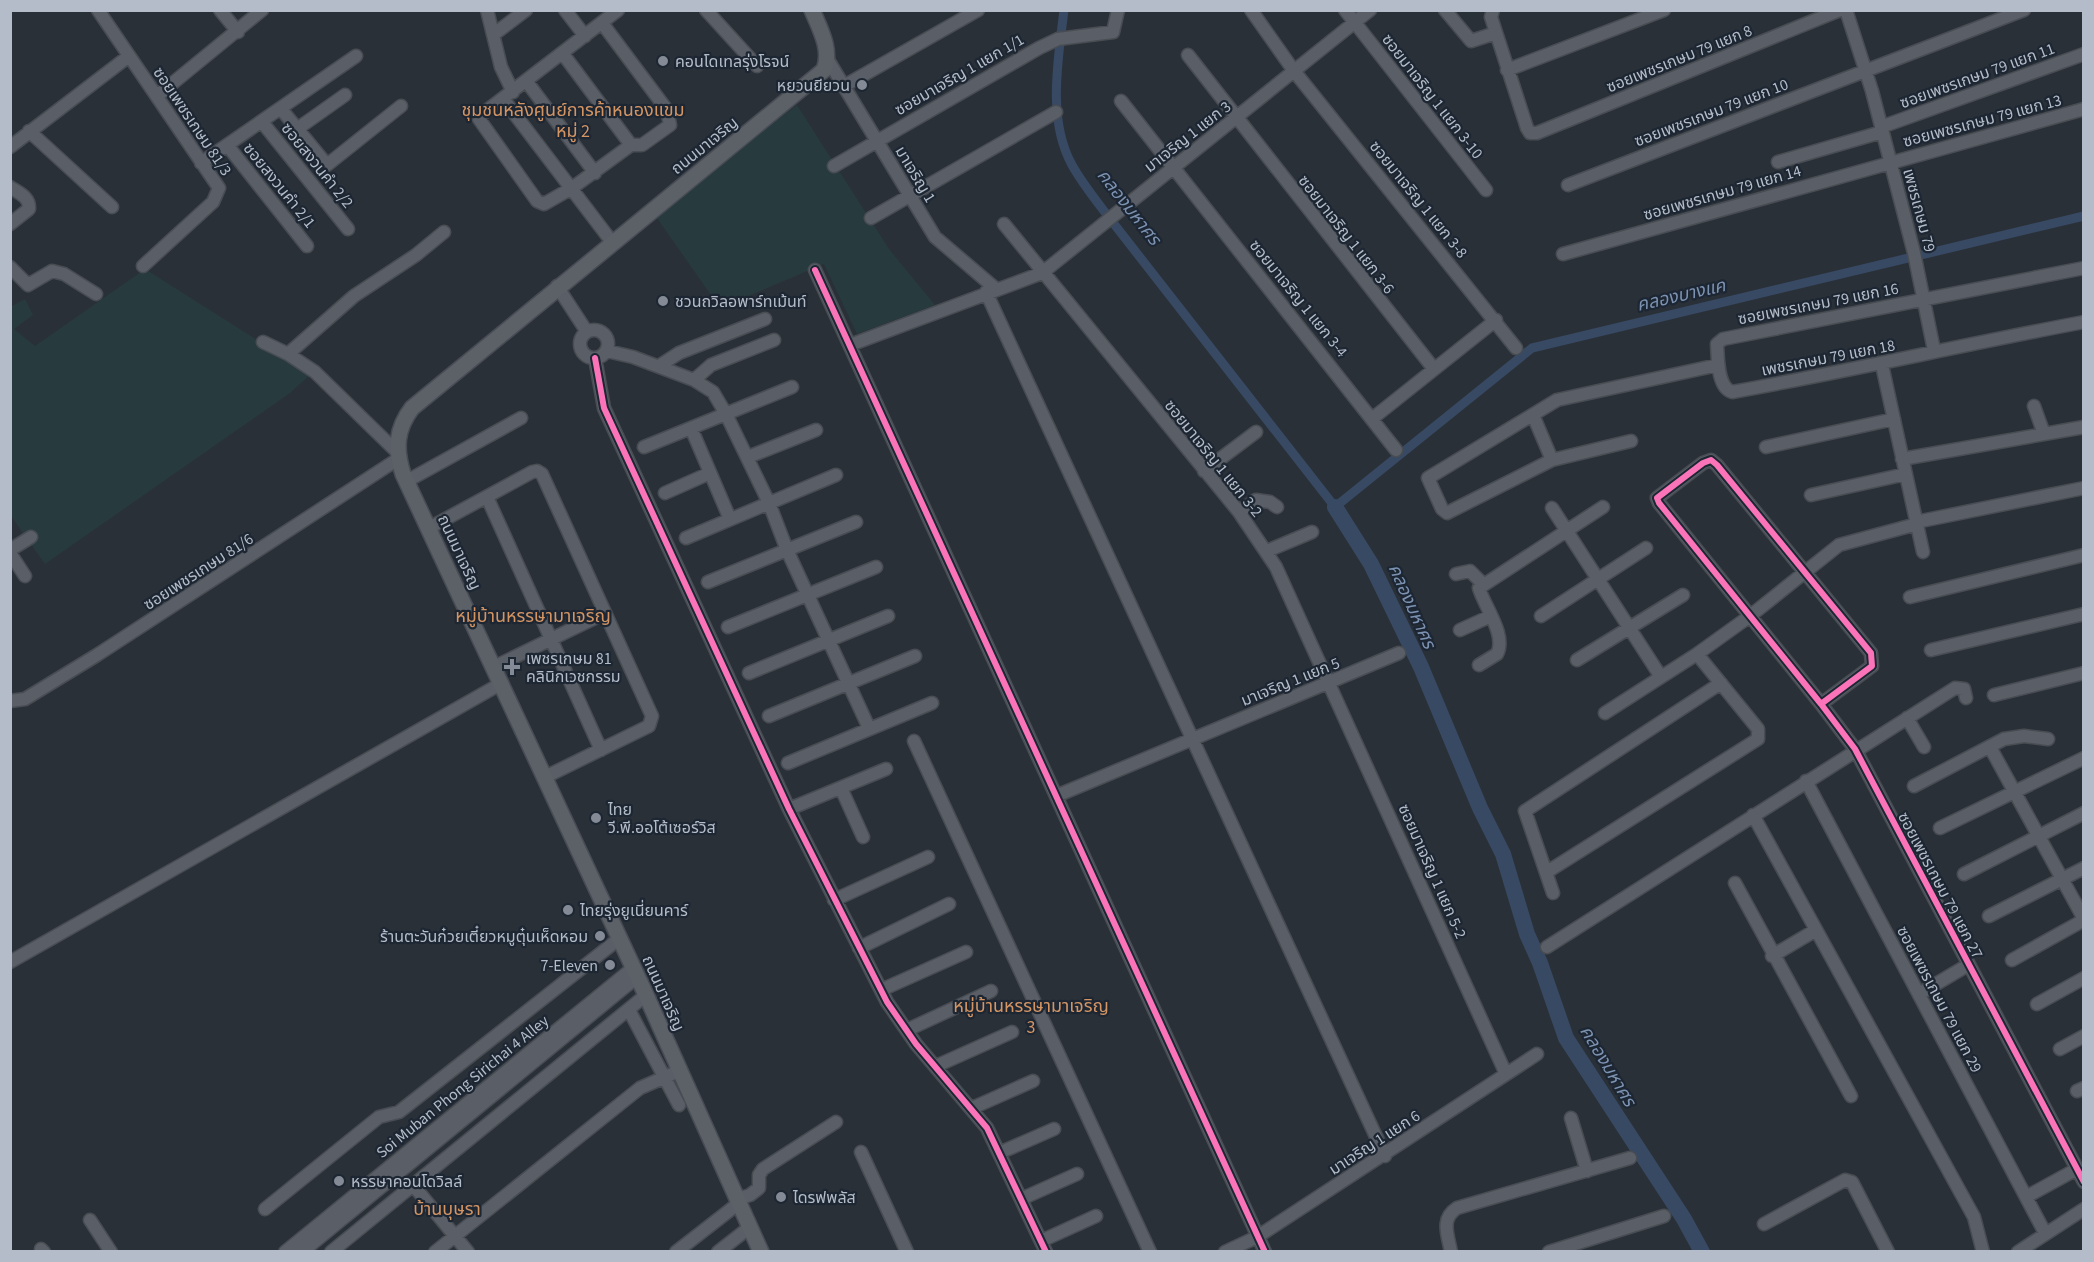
<svg xmlns="http://www.w3.org/2000/svg" width="2094" height="1262" font-family="'Source Sans 3','Noto Sans Thai',sans-serif">
  <rect width="100%" height="100%" fill="#2a3038"/>
  <path fill="#273a3e" d="M797,105L889,249L935,305L857,334L824,264L720,308L657,218L720,163Z
    M145,269L311,374L290,393L45,564L11,516L10,307L25,299L33,315L14,329L35,346Z"/>
  <g fill="none" stroke-linecap="round" stroke-linejoin="round">
    <path stroke="#384963" stroke-width="9" d="M1064,10C1058,60 1047,120 1072,165C1082,183 1095,199 1107,215L1335,507L1532,348L2084,216"/>
    <path stroke="#384963" stroke-width="16" d="M1335,507L1371,564L1421,667L1480,808L1503,854L1527,934L1540,963L1566,1038L1684,1219L1702,1252"/>
    <g stroke="#484c53" stroke-width="15">
      <path id="minor" d="M98,10L219,188L213,202L143,266
        M220,10L238,32
        M487,10L501,67L513,92
        M565,10L585,36
        M706,10L757,66
        M1251,10L1294,71L1516,348
        M1345,10L1486,190
        M1445,10L1471,41L1496,33
        M1493,10L1491,17L1527,128L1530,133H1537L1840,10
        M1846,10L1872,91L1914,253L1934,350
        M602,23L667,110L670,125L642,145H631L572,188L544,204L537,201L479,119L481,115L618,10
        M493,35L526,10
        M563,54L631,145
        M1188,55L1434,369
        M828,60L935,237L996,289
        M1507,70L1664,10
        M527,82L595,173
        M844,86L978,10
        M157,96L262,10
        M504,100L612,242
        M1121,101L1396,450
        M281,109L327,165L401,106
        M262,122L348,229
        M1881,127L2084,54
        M297,129L345,95
        M29,131L112,207
        M227,145L307,246
        M10,147L129,56
        M1778,162L1882,132
        M201,163L356,56
        M834,166L1039,48L1058,39L1113,32L1118,10
        M1568,185L2024,10
        M10,187C19,193 30,197 29,209L10,224
        M871,218L1056,112
        M1004,224L1239,512L1276,567L1506,1074
        M1563,254L2084,109
        M10,267L28,285L52,271L64,274L96,294
        M2084,268L1723,339L1717,344C1718,358 1717,387 1732,392C1850,371 1966,344 2084,322
        M815,270L1265,1252
        M557,286L587,332
        M986,292L1385,1156
        M580 344a14 14 0 1 1 28 0a14 14 0 1 1-28 0Z
        M263,342L288,354
        M850,345L1042,273L1370,10
        M607,351L633,357L694,380L713,392L726,414L769,503L787,550L869,728
        M595,358L604,408L789,809L887,1002L916,1044L987,1128L1046,1252
        M1882,365L1923,552
        M659,366L679,353L765,319
        M694,380L711,365L774,340
        M2034,406L2044,434
        M1533,415L1552,460
        M1373,418L1496,320
        M691,428L730,519
        M1631,441L1552,460L1447,513L1442,509L1428,478L1557,400L1718,365
        M644,447L792,387
        M1766,447L1894,419
        M398,453L315,372L288,354L354,296L416,255L444,232
        M748,457L816,430
        M1902,459L2084,427
        M1204,471L1256,432
        M407,481L521,418
        M665,493L710,473
        M1811,495L1906,474
        M487,497L601,750
        M1552,508L1661,677
        M1239,512L1256,500L1270,502L1277,507
        M1916,522L2084,488
        M429,528L532,472L537,471L542,474L652,716L649,726L545,777
        M686,538L836,475
        M10,550L31,537
        M1267,551L1312,532
        M10,553L25,576
        M1456,574L1470,571L1484,585
        M708,582L856,522
        M1910,597L2084,555
        M1541,616L1646,548
        M728,627L876,567
        M1460,630L1491,616
        M1931,650L2084,614
        M1577,660L1683,595
        M1479,665L1497,654C1507,635 1484,606 1479,588L1603,507
        M494,667L605,613
        M749,673L888,616
        M1994,695L2084,673
        M10,701L25,699L97,655L398,459
        M1821,704L1872,666L1871,653L1717,465L1711,460L1703,463L1657,498L1659,503L1821,704L1855,749L2084,1182
        M1605,713L1697,654L1750,616L1839,545L1917,524
        M769,716L915,656
        M1907,718L1924,747
        M914,741L1150,1252
        M1990,747L2084,919
        M788,763L932,703
        M1806,781L2045,1233
        M1914,786L2004,739L2024,736L2048,739
        M841,788L863,837
        M1056,796L1399,653
        M789,809L886,769
        M1753,815L1974,1217L1983,1252
        M1940,828L2084,758
        M1547,872L1758,739V729L1697,654
        M1964,874L2084,813
        M1735,883L1851,1096
        M1553,893L1525,811L1721,683
        M834,900L928,857
        M1989,916L2084,868
        M1547,947L1955,688L1964,689L1966,698
        M859,948L949,904
        M1772,956L1816,930
        M2012,960L2084,920
        M10,962L502,683
        M881,990L966,952
        M1919,994L1968,965
        M2037,1004L2084,978
        M629,1010L679,1105
        M907,1030L991,991
        M2060,1049L2084,1036
        M936,1066L1012,1032
        M2077,1091L2084,1088
        M972,1108L1033,1081
        M1571,1118L1587,1171
        M861,1152L907,1252
        M999,1153L1054,1129
        M413,1185L468,1252
        M2026,1197L2077,1169
        M738,1199L750,1195L759,1188V1175L763,1169L836,1122
        M1021,1199L1077,1174
        M265,1209L379,1117L399,1112L620,938
        M90,1220L111,1252
        M1764,1224L1845,1180L1852,1182L1888,1252
        M1041,1241L1096,1216
        M41,1249L44,1252
        M285,1252L633,968
        M302,1252L637,977
        M331,1252L646,995
        M435,1252L640,1088L679,1071
        M676,1252L739,1203
        M718,1252L750,1227
        M1225,1252L1257,1237L1537,1054
        M1451,1252C1448,1235 1440,1219 1457,1208L1630,1158
        M1549,1252L1664,1216
        M2018,1252L2084,1209"/>
    </g>
    <g stroke="#484c55" stroke-width="18">
      <path id="major" d="M761,1252L646,995L403,474C395,449 396,429 412,408L824,70C832,50 820,29 812,10"/>
    </g>
    <use href="#minor" stroke="#5a5e66" stroke-width="12"/>
    <use href="#major" stroke="#5c6168" stroke-width="15"/>
    <g stroke="#1d2633" stroke-width="10">
      <path id="cycleway" d="M815,270L1265,1252
        M595,358L604,408L789,809L887,1002L916,1044L987,1128L1046,1252
        M1821,704L1872,666L1871,653L1717,465L1711,460L1703,463L1657,498L1659,503L1821,704L1855,749L2084,1182"/>
    </g>
    <use href="#cycleway" stroke="#fb73b8" stroke-width="6"/>
  </g>
  <g fill="#848b96" stroke="#1d2633" stroke-width="2">
    <circle cx="663" cy="61" r="6"/>
    <circle cx="862" cy="85" r="6"/>
    <circle cx="663" cy="301" r="6"/>
    <path d="M509 658h6v6h6v6h-6v6h-6v-6h-6v-6h6z"/>
    <circle cx="596" cy="818" r="6"/>
    <circle cx="568" cy="910" r="6"/>
    <circle cx="600" cy="936" r="6"/>
    <circle cx="610" cy="965" r="6"/>
    <circle cx="339" cy="1181" r="6"/>
    <circle cx="781" cy="1197" r="6"/>
  </g>
  <g text-anchor="middle" stroke-width="4.5" stroke-linejoin="round" paint-order="stroke">
    <g font-size="16" fill="#b4bcc9" stroke="#1d2633">
      <text transform="translate(1679 58) rotate(-22)" y="6">ซอยเพชรเกษม 79 แยก 8</text>
      <text transform="translate(959 74) rotate(-30)" y="6">ซอยมาเจริญ 1 แยก 1/1</text>
      <text transform="translate(1977 75) rotate(-20)" y="6">ซอยเพชรเกษม 79 แยก 11</text>
      <text transform="translate(1433 96) rotate(52)" y="6">ซอยมาเจริญ 1 แยก 3-10</text>
      <text transform="translate(1711 112) rotate(-21)" y="6">ซอยเพชรเกษม 79 แยก 10</text>
      <text transform="translate(1982 120) rotate(-15)" y="6">ซอยเพชรเกษม 79 แยก 13</text>
      <text transform="translate(193 121) rotate(56)" y="6">ซอยเพชรเกษม 81/3</text>
      <text transform="translate(1187 136) rotate(-38)" y="6">มาเจริญ 1 แยก 3</text>
      <text transform="translate(704 145) rotate(-39)" y="6">ถนนมาเจริญ</text>
      <text transform="translate(318 165) rotate(51)" y="6">ซอยสงวนคำ 2/2</text>
      <text transform="translate(916 174) rotate(59)" y="6">มาเจริญ 1</text>
      <text transform="translate(280 185) rotate(51)" y="6">ซอยสงวนคำ 2/1</text>
      <text transform="translate(1722 192) rotate(-16)" y="6">ซอยเพชรเกษม 79 แยก 14</text>
      <text transform="translate(1419 199) rotate(51)" y="6">ซอยมาเจริญ 1 แยก 3-8</text>
      <text transform="translate(1920 210) rotate(75)" y="6">เพชรเกษม 79</text>
      <text transform="translate(1347 234) rotate(52)" y="6">ซอยมาเจริญ 1 แยก 3-6</text>
      <text transform="translate(1299 298) rotate(51)" y="6">ซอยมาเจริญ 1 แยก 3-4</text>
      <text transform="translate(1818 303) rotate(-11)" y="6">ซอยเพชรเกษม 79 แยก 16</text>
      <text transform="translate(1828 357) rotate(-11)" y="6">เพชรเกษม 79 แยก 18</text>
      <text transform="translate(1214 458) rotate(51)" y="6">ซอยมาเจริญ 1 แยก 3-2</text>
      <text transform="translate(460 552) rotate(65)" y="6">ถนนมาเจริญ</text>
      <text transform="translate(198 571) rotate(-33)" y="6">ซอยเพชรเกษม 81/6</text>
      <text transform="translate(1290 681) rotate(-22)" y="6">มาเจริญ 1 แยก 5</text>
      <text transform="translate(1433 871) rotate(66)" y="6">ซอยมาเจริญ 1 แยก 5-2</text>
      <text transform="translate(1941 885) rotate(62)" y="6">ซอยเพชรเกษม 79 แยก 27</text>
      <text transform="translate(664 993) rotate(66)" y="6">ถนนมาเจริญ</text>
      <text transform="translate(1940 999) rotate(62)" y="6">ซอยเพชรเกษม 79 แยก 29</text>
      <text transform="translate(462 1086) rotate(-39)" y="6">Soi Muban Phong Sirichai 4 Alley</text>
      <text transform="translate(1374 1142) rotate(-33)" y="6">มาเจริญ 1 แยก 6</text>
    </g>
    <g font-size="16" fill="#b4bcc9" stroke="#1d2633" text-anchor="start">
      <text x="675" y="67">คอนโดเทลรุ่งโรจน์</text>
      <text x="850" y="91" text-anchor="end">หยวนยียวน</text>
      <text x="675" y="307">ชวนถวิลอพาร์ทเม้นท์</text>
      <text x="526" y="664">เพชรเกษม 81<tspan x="526" dy="18">คลินิกเวชกรรม</tspan></text>
      <text x="608" y="815">ไทย<tspan x="608" dy="18">วี.พี.ออโต้เซอร์วิส</tspan></text>
      <text x="580" y="916">ไทยรุ่งยูเนี่ยนคาร์</text>
      <text x="588" y="942" text-anchor="end">ร้านตะวันก๋วยเตี๋ยวหมูตุ๋นเห็ดหอม</text>
      <text x="598" y="971" text-anchor="end">7-Eleven</text>
      <text x="351" y="1187">หรรษาคอนโดวิลล์</text>
      <text x="793" y="1203">ไดรฟพลัส</text>
    </g>
    <g font-size="18" fill="#d59563" stroke="#1d2633">
      <text x="573" y="116">ชุมชนหลังศูนย์การค้าหนองแขม<tspan x="573" dy="21">หมู่ 2</tspan></text>
      <text x="533" y="622">หมู่บ้านหรรษามาเจริญ</text>
      <text x="1031" y="1012">หมู่บ้านหรรษามาเจริญ<tspan x="1031" dy="21">3</tspan></text>
      <text x="447" y="1215">บ้านบุษรา</text>
    </g>
    <g font-size="18" font-style="italic" fill="#7c92b1" stroke="#1d2633">
      <text transform="translate(1129 207) rotate(52)" y="6">คลองมหาศร</text>
      <text transform="translate(1681 295) rotate(-13)" y="6">คลองบางแค</text>
      <text transform="translate(1412 606) rotate(66)" y="6">คลองมหาศร</text>
      <text transform="translate(1608 1066) rotate(59)" y="6">คลองมหาศร</text>
    </g>
  </g>
  <rect width="2094" height="1262" fill="none" stroke="#b4bcc9" stroke-width="24"/>
</svg>
